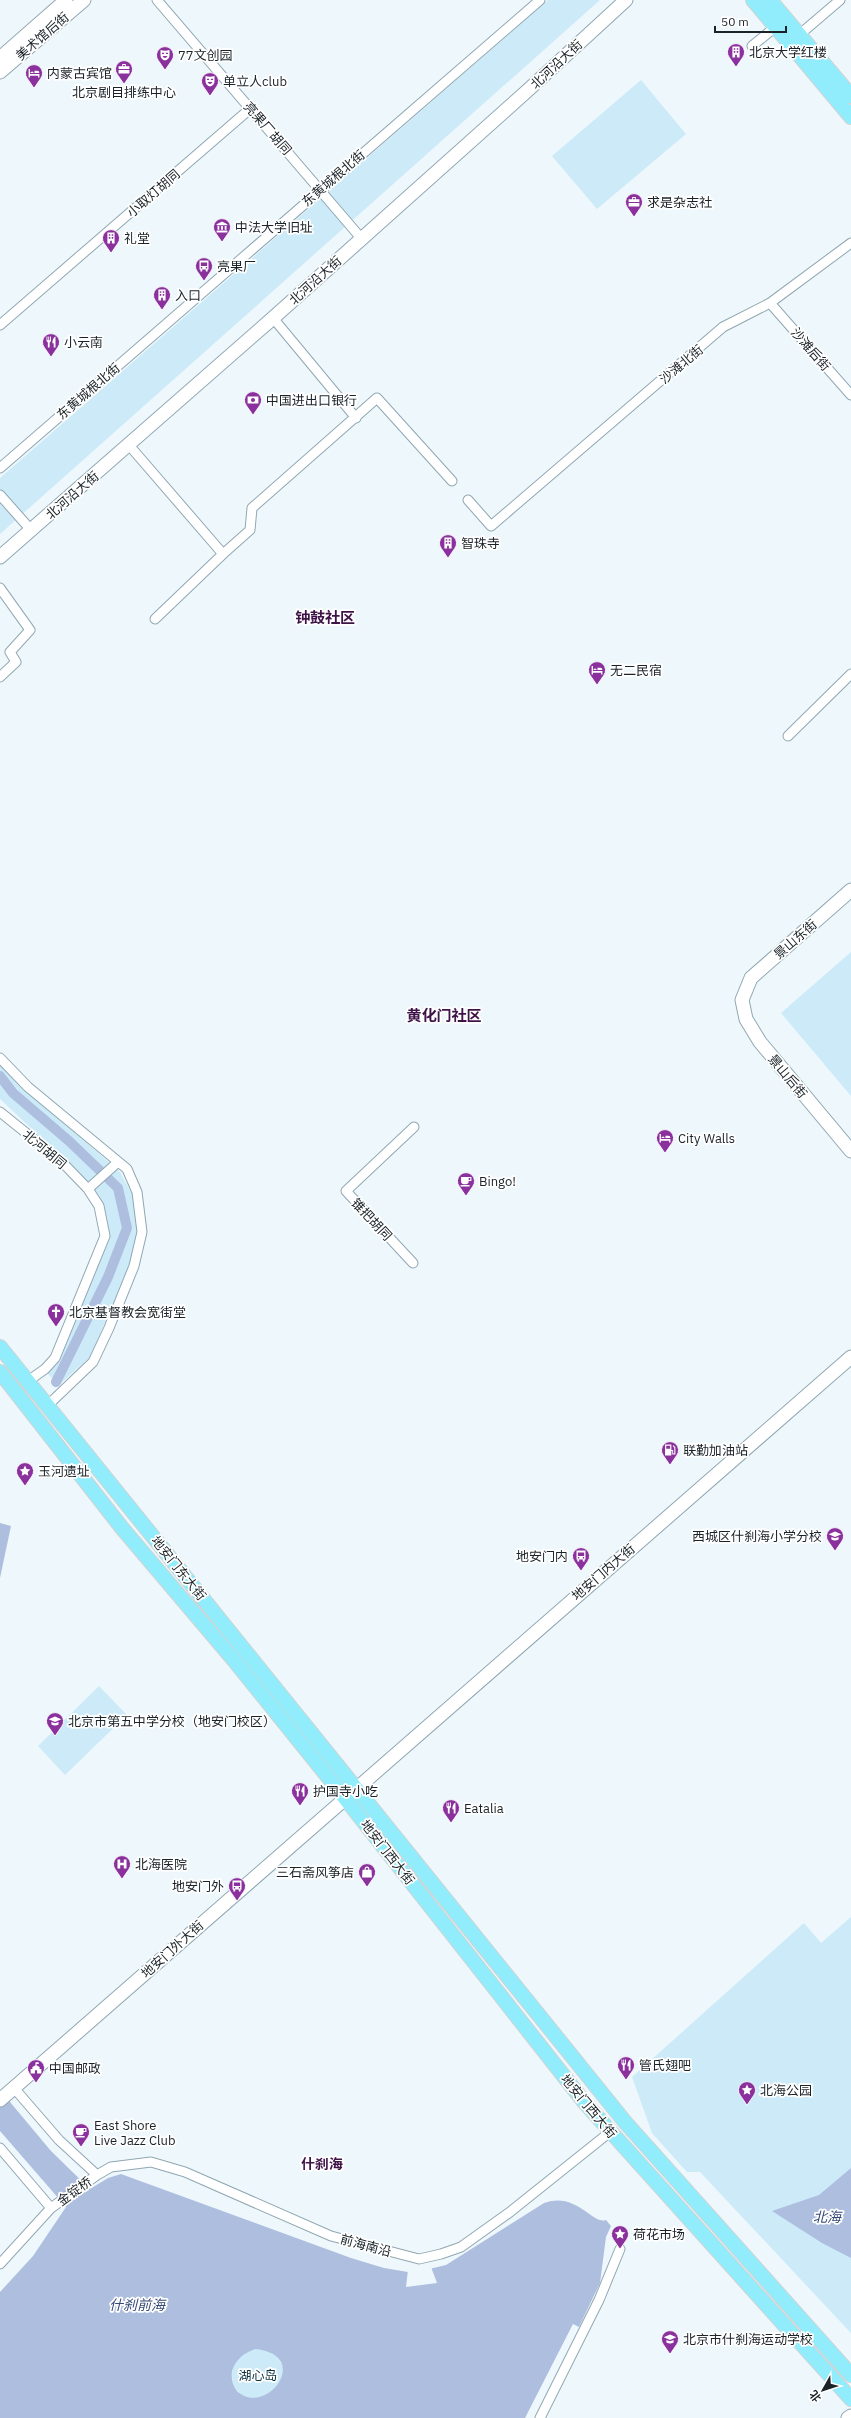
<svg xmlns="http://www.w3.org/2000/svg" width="851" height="2418" font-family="'IBM Plex Sans','Noto Sans SC',sans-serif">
  <rect width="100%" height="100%" fill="#eef8fc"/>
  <path fill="#cceaf8" d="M548,0H600L0,534V478Z
    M641,80L686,134L597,209L552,156Z
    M851,952V1096L781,1013Z
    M0,1061L20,1085L120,1172L133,1196L141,1226L136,1252L90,1357L58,1386L46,1371L107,1227L101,1200L82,1176L0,1099Z
    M99,1686L127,1715L65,1775L38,1746Z
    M851,1917V2333L700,2172H687L652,2133L632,2077L804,1923L821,1943Z
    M232 2375a26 26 0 1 1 52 0a26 26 0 1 1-52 0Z"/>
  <path fill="#aebedf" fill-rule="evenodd" d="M0,1523L11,1526L0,1578Z
    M0,2090L51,2151L90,2189L108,2178L121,2174L351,2258L384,2268L408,2272L421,2271L446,2265L544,2203C576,2191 593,2225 606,2220L611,2226L606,2237L600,2283L579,2327L573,2324L525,2418H0V2292L33,2256L66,2207L0,2131ZM256,2349C313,2356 266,2418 237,2391C224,2373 237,2354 256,2349Z
    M851,2168V2258L822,2243L772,2211L819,2195Z"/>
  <path fill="#eef8fc" d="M431,2267L437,2283L406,2287L408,2270Z"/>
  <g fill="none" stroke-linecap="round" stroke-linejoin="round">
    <path stroke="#aebedf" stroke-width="10" d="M0,1076L13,1093L69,1141L118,1188L127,1228L108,1277L56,1382"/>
    <g stroke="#90a7b2" stroke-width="11">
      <path id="street" d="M157,0L361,238
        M799,35L840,0
        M752,46L779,24
        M770,303L851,395
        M273,318L356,418
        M0,325L251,108
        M128,444L223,554L155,619
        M0,468L540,0
        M0,495L31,530
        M468,500L491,526L723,327L770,303L851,243
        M223,554L250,530L252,508L377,398L452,481
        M0,588L30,630L10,652L16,662L0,677
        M788,736L851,674
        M0,1058L28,1087L127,1169L137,1192L142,1232L134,1266L109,1328L93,1362L47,1406
        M0,1112L61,1161L88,1189L99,1206L105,1236L55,1358L45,1369L28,1381
        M88,1189L118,1162
        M413,1263L346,1191L414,1127
        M14,2088L59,2140L97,2175
        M0,2148L51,2208
        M0,2264L51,2208L97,2175L111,2167L151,2162L185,2172L331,2236L419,2259L441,2254L461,2247L510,2212L610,2132
        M540,2418L599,2300L620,2249"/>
    </g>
    <g stroke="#90a7b2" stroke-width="15">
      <path id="secondary" d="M0,58L66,0
        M0,72L84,0
        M0,557L273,318L527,91L626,0
        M851,890L751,978L742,1000L746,1019L760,1042L851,1151
        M0,2100L851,1357
        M848,2418L851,2416"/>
    </g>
    <g stroke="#d1d3d4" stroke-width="16">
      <path id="primary" d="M753,0L851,117
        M770,0L851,96
        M0,1347L625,2122L851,2375
        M0,1372L122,1528L233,1659L345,1798L585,2103L851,2399"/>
    </g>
    <use href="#street" stroke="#fff" stroke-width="9"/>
    <use href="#secondary" stroke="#fff" stroke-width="13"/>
    <use href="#primary" stroke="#91edfb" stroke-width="14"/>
  </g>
  <defs>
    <g id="building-pin" transform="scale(0.9)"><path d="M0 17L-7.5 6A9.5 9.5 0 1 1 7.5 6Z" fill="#8b319d" stroke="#fff"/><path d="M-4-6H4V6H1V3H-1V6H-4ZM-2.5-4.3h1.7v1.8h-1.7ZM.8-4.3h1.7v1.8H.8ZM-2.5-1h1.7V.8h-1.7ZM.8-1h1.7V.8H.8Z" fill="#fff"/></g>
    <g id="theatre-pin" transform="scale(0.9)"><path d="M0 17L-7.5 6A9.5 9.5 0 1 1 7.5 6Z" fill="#8b319d" stroke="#fff"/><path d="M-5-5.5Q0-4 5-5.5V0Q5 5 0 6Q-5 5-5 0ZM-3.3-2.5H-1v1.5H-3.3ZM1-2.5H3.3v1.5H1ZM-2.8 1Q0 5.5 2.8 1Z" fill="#fff"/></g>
    <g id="office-pin" transform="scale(0.9)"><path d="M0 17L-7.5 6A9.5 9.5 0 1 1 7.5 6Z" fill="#8b319d" stroke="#fff"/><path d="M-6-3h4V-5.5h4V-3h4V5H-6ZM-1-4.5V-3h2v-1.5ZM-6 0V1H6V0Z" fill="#fff"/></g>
    <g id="hotel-pin" transform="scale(0.9)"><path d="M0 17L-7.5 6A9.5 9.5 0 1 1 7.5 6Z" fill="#8b319d" stroke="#fff"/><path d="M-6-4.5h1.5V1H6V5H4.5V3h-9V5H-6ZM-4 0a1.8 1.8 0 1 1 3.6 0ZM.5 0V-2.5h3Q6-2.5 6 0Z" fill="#fff"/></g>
    <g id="museum-pin" transform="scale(0.9)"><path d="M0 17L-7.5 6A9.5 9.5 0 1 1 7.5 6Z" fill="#8b319d" stroke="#fff"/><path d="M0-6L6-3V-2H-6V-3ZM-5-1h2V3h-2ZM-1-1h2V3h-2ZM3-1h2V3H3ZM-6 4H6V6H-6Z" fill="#fff"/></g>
    <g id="bus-pin" transform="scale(0.9)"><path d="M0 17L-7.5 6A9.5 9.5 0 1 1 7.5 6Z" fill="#8b319d" stroke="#fff"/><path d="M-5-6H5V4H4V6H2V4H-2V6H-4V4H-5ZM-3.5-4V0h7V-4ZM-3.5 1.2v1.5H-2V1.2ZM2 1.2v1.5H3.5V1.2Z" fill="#fff"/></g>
    <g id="restaurant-pin" transform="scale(0.9)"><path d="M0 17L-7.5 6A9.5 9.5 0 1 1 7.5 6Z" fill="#8b319d" stroke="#fff"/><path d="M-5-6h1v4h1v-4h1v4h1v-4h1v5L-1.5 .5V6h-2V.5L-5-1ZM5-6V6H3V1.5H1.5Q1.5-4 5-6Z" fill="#fff"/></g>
    <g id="bank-pin" transform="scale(0.9)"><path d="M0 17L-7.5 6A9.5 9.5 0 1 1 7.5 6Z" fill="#8b319d" stroke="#fff"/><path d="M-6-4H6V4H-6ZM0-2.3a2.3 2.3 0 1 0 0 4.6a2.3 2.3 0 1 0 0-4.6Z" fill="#fff"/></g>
    <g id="cafe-pin" transform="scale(0.9)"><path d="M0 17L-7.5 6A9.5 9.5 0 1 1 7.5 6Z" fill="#8b319d" stroke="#fff"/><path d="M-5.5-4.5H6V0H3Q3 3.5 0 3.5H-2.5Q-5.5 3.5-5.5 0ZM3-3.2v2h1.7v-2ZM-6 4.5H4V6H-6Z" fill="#fff"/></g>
    <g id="church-pin" transform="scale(0.9)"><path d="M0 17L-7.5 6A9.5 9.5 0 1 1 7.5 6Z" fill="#8b319d" stroke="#fff"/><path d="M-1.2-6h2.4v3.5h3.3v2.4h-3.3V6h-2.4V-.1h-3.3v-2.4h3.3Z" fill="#fff"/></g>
    <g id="fuel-pin" transform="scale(0.9)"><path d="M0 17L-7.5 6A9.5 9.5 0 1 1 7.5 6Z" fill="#8b319d" stroke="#fff"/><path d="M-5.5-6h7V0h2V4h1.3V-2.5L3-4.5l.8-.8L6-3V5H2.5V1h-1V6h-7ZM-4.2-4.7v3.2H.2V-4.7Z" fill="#fff"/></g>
    <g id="sight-pin" transform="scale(0.9)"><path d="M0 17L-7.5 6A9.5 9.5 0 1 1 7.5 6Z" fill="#8b319d" stroke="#fff"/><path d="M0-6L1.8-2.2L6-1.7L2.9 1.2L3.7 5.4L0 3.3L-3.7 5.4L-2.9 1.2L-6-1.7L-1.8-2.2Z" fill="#fff"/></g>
    <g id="school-pin" transform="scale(0.9)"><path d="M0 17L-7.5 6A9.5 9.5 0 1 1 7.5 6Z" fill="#8b319d" stroke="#fff"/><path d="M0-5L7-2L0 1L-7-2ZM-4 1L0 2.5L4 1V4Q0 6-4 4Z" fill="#fff"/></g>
    <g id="hospital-pin" transform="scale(0.9)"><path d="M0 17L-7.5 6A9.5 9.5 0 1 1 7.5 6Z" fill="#8b319d" stroke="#fff"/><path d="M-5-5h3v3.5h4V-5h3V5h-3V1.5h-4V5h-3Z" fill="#fff"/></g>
    <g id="shop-pin" transform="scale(0.9)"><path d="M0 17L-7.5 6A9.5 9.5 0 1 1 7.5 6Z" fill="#8b319d" stroke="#fff"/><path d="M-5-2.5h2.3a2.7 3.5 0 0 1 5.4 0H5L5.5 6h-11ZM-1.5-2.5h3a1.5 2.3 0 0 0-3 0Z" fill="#fff"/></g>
    <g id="civic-pin" transform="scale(0.9)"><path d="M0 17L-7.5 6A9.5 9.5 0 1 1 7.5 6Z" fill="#8b319d" stroke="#fff"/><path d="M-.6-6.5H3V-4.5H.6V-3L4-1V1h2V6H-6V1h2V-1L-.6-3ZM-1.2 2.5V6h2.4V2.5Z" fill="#fff"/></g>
  </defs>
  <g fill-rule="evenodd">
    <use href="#building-pin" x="736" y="52"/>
    <use href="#theatre-pin" x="165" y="55"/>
    <use href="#office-pin" x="124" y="69"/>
    <use href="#hotel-pin" x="34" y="73"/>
    <use href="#theatre-pin" x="210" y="81"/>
    <use href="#office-pin" x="634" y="202"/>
    <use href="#museum-pin" x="222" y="227"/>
    <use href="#building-pin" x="111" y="238"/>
    <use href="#bus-pin" x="204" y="266"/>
    <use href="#building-pin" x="162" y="295"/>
    <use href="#restaurant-pin" x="51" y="342"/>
    <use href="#bank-pin" x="253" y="400"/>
    <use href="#building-pin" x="448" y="543"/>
    <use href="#hotel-pin" x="597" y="670"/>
    <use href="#hotel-pin" x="665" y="1138"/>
    <use href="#cafe-pin" x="466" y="1181"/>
    <use href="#church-pin" x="56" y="1312"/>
    <use href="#fuel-pin" x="670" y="1450"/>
    <use href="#sight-pin" x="25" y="1471"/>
    <use href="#school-pin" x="835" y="1536"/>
    <use href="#bus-pin" x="581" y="1556"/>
    <use href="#school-pin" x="55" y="1721"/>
    <use href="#restaurant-pin" x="300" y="1791"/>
    <use href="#restaurant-pin" x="451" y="1808"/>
    <use href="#hospital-pin" x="122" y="1864"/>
    <use href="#shop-pin" x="367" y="1872"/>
    <use href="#bus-pin" x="237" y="1886"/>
    <use href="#restaurant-pin" x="626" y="2065"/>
    <use href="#civic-pin" x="36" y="2068"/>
    <use href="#sight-pin" x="747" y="2090"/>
    <use href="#cafe-pin" x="81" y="2132"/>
    <use href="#sight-pin" x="620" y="2234"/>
    <use href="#school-pin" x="670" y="2339"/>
  </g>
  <g text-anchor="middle" stroke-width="3.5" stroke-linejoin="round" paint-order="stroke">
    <g font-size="13" fill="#1a2327" stroke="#fff">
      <text transform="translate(42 36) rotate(-41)" y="5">美术馆后街</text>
      <text transform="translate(556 64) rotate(-43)" y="5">北河沿大街</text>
      <text transform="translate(268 128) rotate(49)" y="5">亮果厂胡同</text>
      <text transform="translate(333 178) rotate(-41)" y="5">东黄城根北街</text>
      <text transform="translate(153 193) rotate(-41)" y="5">小取灯胡同</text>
      <text transform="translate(315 280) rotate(-42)" y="5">北河沿大街</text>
      <text transform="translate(811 349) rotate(49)" y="5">沙滩后街</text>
      <text transform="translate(681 364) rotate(-40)" y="5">沙滩北街</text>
      <text transform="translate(88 391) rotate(-41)" y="5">东黄城根北街</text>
      <text transform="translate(72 495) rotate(-41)" y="5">北河沿大街</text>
      <text transform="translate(795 939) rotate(-41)" y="5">景山东街</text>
      <text transform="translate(788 1076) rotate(50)" y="5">景山后街</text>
      <text transform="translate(45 1149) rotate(40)" y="5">北河胡同</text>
      <text transform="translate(372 1219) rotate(47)" y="5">锥把胡同</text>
      <text transform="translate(179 1568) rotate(51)" y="5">地安门东大街</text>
      <text transform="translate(603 1572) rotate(-41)" y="5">地安门内大街</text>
      <text transform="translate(388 1852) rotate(52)" y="5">地安门西大街</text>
      <text transform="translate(172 1949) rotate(-42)" y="5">地安门外大街</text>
      <text transform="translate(589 2106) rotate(50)" y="5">地安门西大街</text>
      <text transform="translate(74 2191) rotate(-36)" y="5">金锭桥</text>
      <text transform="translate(366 2245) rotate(15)" y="5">前海南沿</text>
    </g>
    <g font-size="13" fill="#1a2327" stroke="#fff" text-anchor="start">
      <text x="749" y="57">北京大学红楼</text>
      <text x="178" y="60">77文创园</text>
      <text x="47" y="78">内蒙古宾馆</text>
      <text x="223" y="86">单立人club</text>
      <text x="124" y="97" text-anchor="middle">北京剧目排练中心</text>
      <text x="647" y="207">求是杂志社</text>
      <text x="235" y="232">中法大学旧址</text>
      <text x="124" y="243">礼堂</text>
      <text x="217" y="271">亮果厂</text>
      <text x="175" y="300">入口</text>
      <text x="64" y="347">小云南</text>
      <text x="266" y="405">中国进出口银行</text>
      <text x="461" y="548">智珠寺</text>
      <text x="610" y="675">无二民宿</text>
      <text x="678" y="1143">City Walls</text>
      <text x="479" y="1186">Bingo!</text>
      <text x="69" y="1317">北京基督教会宽街堂</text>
      <text x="683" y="1455">联勤加油站</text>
      <text x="38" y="1476">玉河遗址</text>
      <text x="822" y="1541" text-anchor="end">西城区什刹海小学分校</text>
      <text x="568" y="1561" text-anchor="end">地安门内</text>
      <text x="68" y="1726">北京市第五中学分校（地安门校区）</text>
      <text x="313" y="1796">护国寺小吃</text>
      <text x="464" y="1813">Eatalia</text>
      <text x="135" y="1869">北海医院</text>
      <text x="354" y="1877" text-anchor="end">三石斋风筝店</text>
      <text x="224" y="1891" text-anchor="end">地安门外</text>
      <text x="639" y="2070">管氏翅吧</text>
      <text x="49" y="2073">中国邮政</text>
      <text x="760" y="2095">北海公园</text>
      <text x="94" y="2130">East Shore<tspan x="94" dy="15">Live Jazz Club</tspan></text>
      <text x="633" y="2239">荷花市场</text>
      <text x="683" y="2344">北京市什刹海运动学校</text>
    </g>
    <g font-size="13" fill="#0b303f" stroke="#fff">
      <text x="258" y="2380">湖心岛</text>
    </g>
    <g font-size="14" font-weight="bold" fill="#3e1347" stroke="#fff">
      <text x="322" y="2169">什刹海</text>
    </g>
    <g font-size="14" font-style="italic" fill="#354976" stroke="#fff">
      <text x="827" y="2222">北海</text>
      <text x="137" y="2310">什刹前海</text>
    </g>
    <g font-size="15" font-weight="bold" fill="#3e1347" stroke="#fff">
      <text x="325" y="623">钟鼓社区</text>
      <text x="444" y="1021">黄化门社区</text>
    </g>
  </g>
  <g transform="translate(823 2390) rotate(231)" stroke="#ffffff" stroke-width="3" paint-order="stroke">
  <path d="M0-3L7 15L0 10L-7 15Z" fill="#1a2327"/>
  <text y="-6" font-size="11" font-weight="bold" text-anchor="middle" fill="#1a2327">北</text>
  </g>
  <path d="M715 26v6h71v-6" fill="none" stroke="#1a2327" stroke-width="2"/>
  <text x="721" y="26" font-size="12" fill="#1a2327" stroke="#ffffff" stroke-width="3" paint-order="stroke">50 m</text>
</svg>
